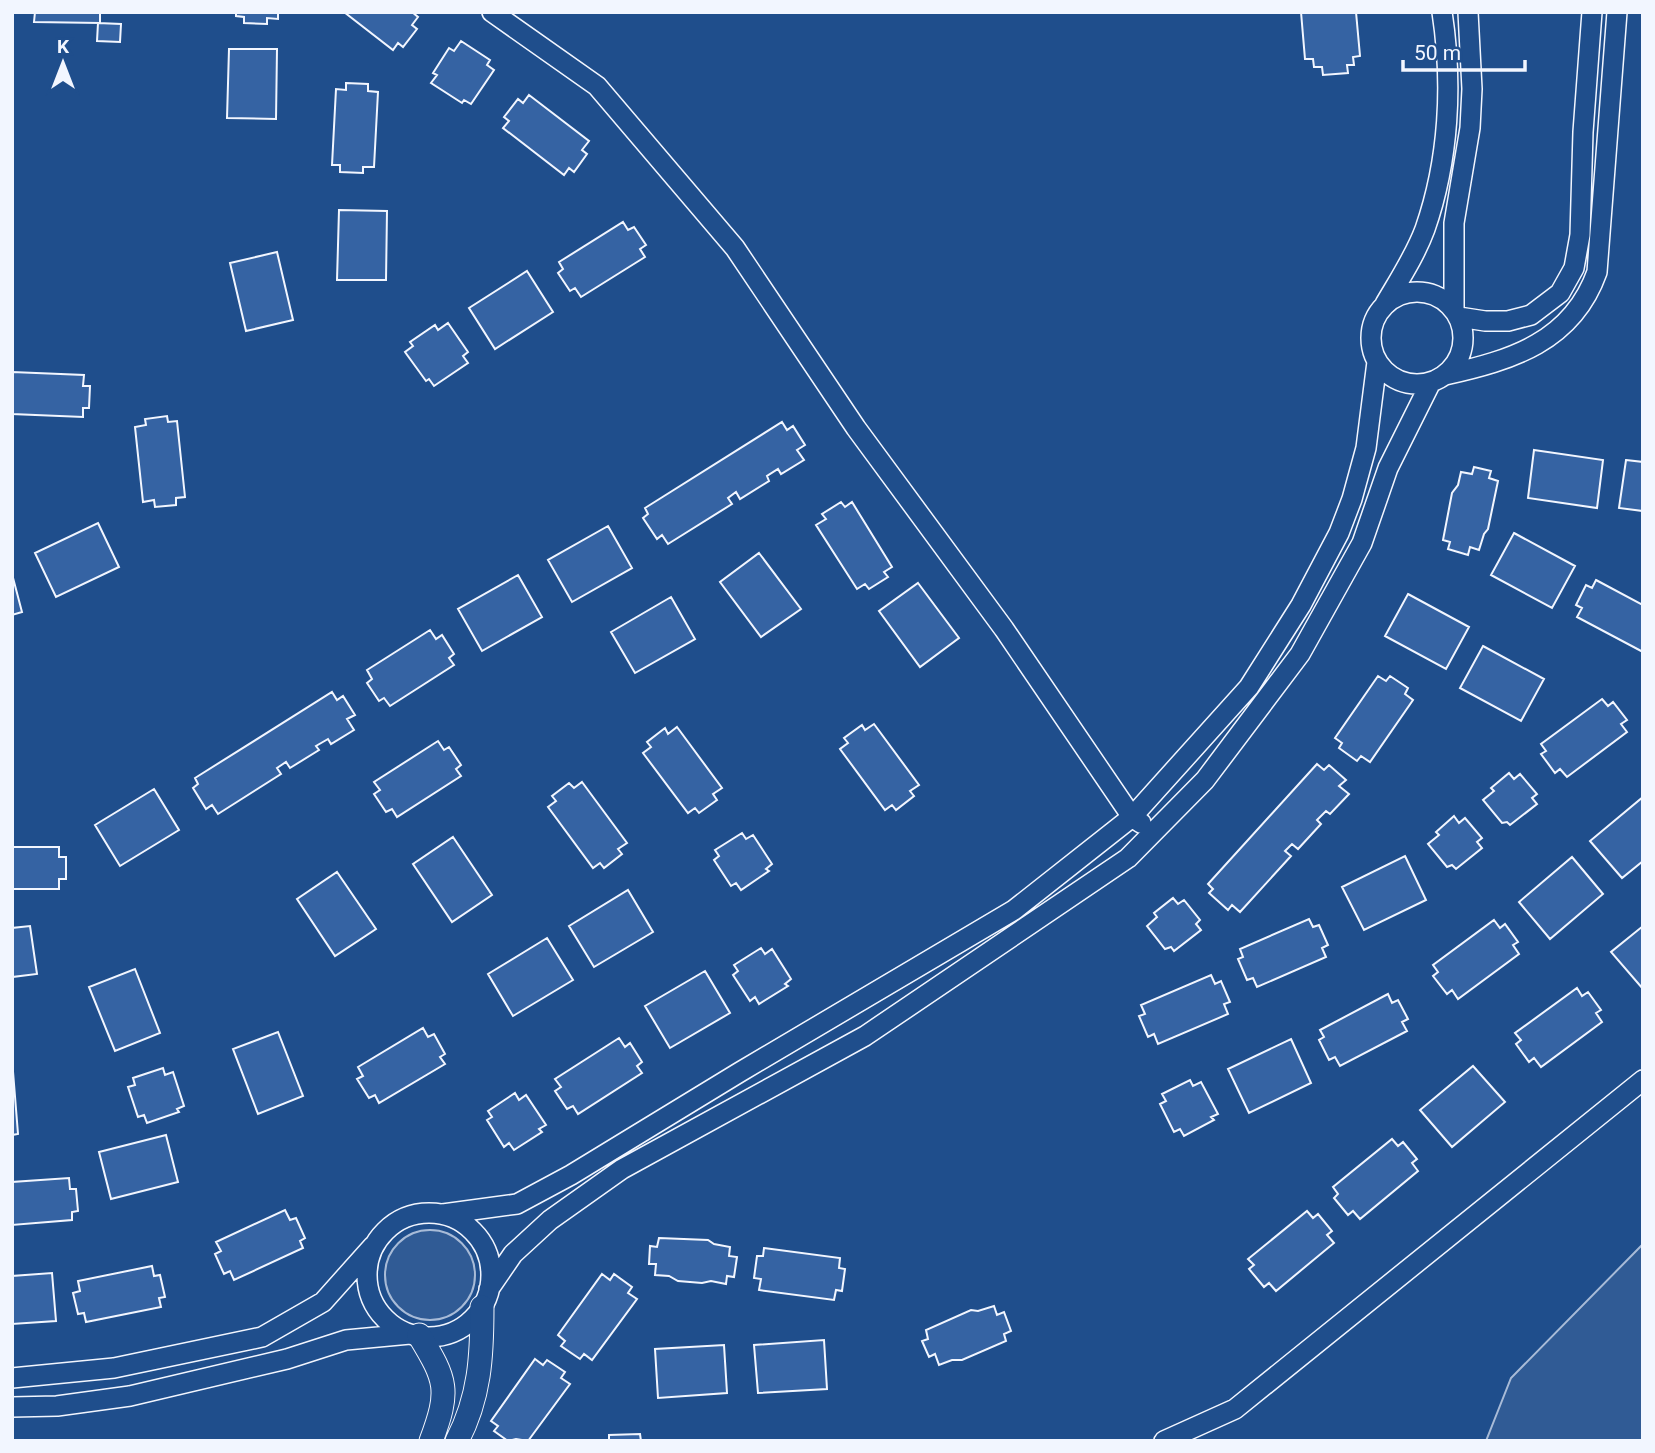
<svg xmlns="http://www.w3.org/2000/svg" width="1655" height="1453" font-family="Roboto,sans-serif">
  <rect width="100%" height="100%" fill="#1f4e8c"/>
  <path fill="#305b95" stroke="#a8bbd7" stroke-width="2" d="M385 1275a45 45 0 1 1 90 0a45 45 0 1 1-90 0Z
    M1643,1244V1441H1486L1511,1378Z"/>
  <path fill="#3563a3" stroke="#f2f6ff" stroke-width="2" d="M35,12H100V23L34,22Z
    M236,12H278V19L267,18V24L244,23V17L236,16Z
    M344,12H412L418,17L412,25L417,29L403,47L398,43L393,50Z
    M1301,12H1356L1360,56L1353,57L1354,65H1347L1348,73L1323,75L1322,67H1314L1313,59H1305Z
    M98,23L121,24L120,42L97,41Z
    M461,41L490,60L487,65L494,70L471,104L464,100L462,103L431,83L437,75L433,73L449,48L454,51Z
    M229,49H277L276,119L227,118Z
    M346,83L368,84V91L378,92L374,167H363V173L340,172V165H332L336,89L346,90Z
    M529,95L589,141L582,150L587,154L574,172L569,168L564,175L503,128L509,121L504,117L518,99L523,103Z
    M339,210L387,211L386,280H337Z
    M623,222L628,230L634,227L646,245L640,249L645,257L581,297L575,288L570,291L558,273L563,269L559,262Z
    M277,252L293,320L246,331L230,263Z
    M527,271L553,312L495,349L469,308Z
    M448,323L468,352L463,356L468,363L434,386L429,379L426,381L405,352L413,346L410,342L435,325L438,330Z
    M12,372L84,375L83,386H90L89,408H83V417L12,414Z
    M167,416L168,422L177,421L185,497L176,498V505L155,507L154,500L143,502L135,427L146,425L145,419Z
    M782,422L787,430L793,426L805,445L797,450L804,460L781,474L778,469L767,476L769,481L740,499L736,492L728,498L732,504L668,544L662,535L657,539L643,518L648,514L645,508Z
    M1534,450L1603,460L1597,508L1528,498Z
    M1626,460L1643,462V511L1619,508Z
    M1474,467L1491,471L1489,478L1498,481L1488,529L1484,534L1479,550L1470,547L1468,555L1448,549L1450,542L1443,540L1452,493L1458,485L1461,472L1472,474Z
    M841,502L845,507L852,502L892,567L884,572L888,577L869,589L865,584L857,589L816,525L826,519L822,514Z
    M98,523L119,567L56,597L35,553Z
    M608,526L632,568L572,602L548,560Z
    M1514,533L1575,566L1552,608L1491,575Z
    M759,553L801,609L761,637L720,582Z
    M12,574L22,612L12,615Z
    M518,575L542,617L482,651L458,609Z
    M1596,580L1643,605V652L1577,617L1582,608L1576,605L1586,585L1592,588Z
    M918,583L959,638L920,667L879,611Z
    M1408,594L1469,627L1446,669L1385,636Z
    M671,597L695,639L635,673L611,632Z
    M430,630L436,639L442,635L454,654L449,658L454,665L390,706L384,698L379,701L367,683L372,679L367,670Z
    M1483,646L1544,679L1521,721L1460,688Z
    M1378,676L1386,681L1390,676L1408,688L1405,694L1413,700L1370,762L1361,756L1357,761L1339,748L1342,743L1335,738Z
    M332,692L337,700L343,696L355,715L347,719L354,730L331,744L328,739L316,746L319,750L290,768L286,762L277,768L281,774L218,814L212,805L206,809L193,788L198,784L195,778Z
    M1602,699L1608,706L1613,702L1627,720L1621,724L1627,732L1567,777L1560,769L1555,773L1541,754L1546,751L1541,744Z
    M874,724L919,785L910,791L914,796L896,810L892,805L885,810L840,749L848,743L844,738L862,725L865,730Z
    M677,727L722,788L713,794L717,800L699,813L695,808L688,813L643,753L651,747L647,742L665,728L668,734Z
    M438,741L444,750L449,747L461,765L456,769L461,776L397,817L392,809L386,812L374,794L380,790L374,782Z
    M1317,764L1324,770L1329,765L1346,780L1339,786L1349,794L1330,814L1326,811L1317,820L1321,824L1298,849L1292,844L1285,851L1291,856L1240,912L1232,905L1228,910L1209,893L1213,889L1208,884Z
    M1509,773L1514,779L1520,774L1537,794L1532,798L1537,804L1510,825L1507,822L1502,823L1483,800L1494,791L1491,788Z
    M582,782L627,843L618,849L622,854L604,868L600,863L593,868L548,807L556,801L552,796L569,783L574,788Z
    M154,789L179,830L120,866L95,825Z
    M1643,797V861L1622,878L1590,841Z
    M1454,816L1459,823L1465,818L1482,838L1477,842L1482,848L1456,869L1452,865L1447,867L1428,844L1439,835L1436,832Z
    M742,833L746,839L753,835L772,864L766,869L769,871L741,890L736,883L731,886L714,860L719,856L715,850Z
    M453,837L492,895L452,922L413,864Z
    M12,847H59V857H66V879H59V889H12Z
    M1405,856L1426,900L1364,930L1342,887Z
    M1572,857L1603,894L1550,939L1519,902Z
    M337,872L376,929L335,956L297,899Z
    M628,890L653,932L594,967L569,926Z
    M1173,898L1178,904L1184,900L1200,920L1196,924L1201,930L1174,951L1171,947L1165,949L1147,926L1157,917L1154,913Z
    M1309,919L1313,927L1319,925L1328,945L1322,948L1326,957L1257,987L1253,978L1247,980L1238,959L1243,957L1240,949Z
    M1494,920L1500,928L1505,924L1518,942L1513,945L1519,954L1458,999L1452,990L1447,994L1433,976L1438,972L1433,965Z
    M30,926L37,974L12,977V928Z
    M1643,926V989L1611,952Z
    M547,938L573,980L513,1016L488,974Z
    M761,948L765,954L772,949L791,979L785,984L788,986L759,1004L755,997L750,1001L733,975L738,971L734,965Z
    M135,969L160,1033L115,1051L89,987Z
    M705,971L730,1013L670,1048L645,1006Z
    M1211,975L1215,984L1221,981L1230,1002L1224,1004L1228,1014L1158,1044L1154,1034L1148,1037L1139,1016L1145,1014L1141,1005Z
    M1577,988L1582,996L1588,992L1601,1010L1596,1013L1602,1022L1541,1067L1534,1058L1529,1062L1516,1044L1521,1040L1515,1033Z
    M1388,994L1392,1003L1398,1000L1408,1019L1402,1022L1407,1031L1340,1066L1335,1057L1329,1060L1319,1040L1324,1037L1320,1030Z
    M423,1028L428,1037L434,1034L445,1054L440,1057L445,1064L379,1103L375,1095L369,1098L357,1079L363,1076L358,1067Z
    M278,1032L303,1096L258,1114L233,1049Z
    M619,1038L625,1047L630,1043L642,1062L637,1066L642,1073L578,1114L573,1106L567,1109L555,1091L561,1087L555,1079Z
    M1291,1039L1311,1083L1249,1113L1228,1069Z
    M12,1059L18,1134L12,1135Z
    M1473,1066L1505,1102L1452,1147L1420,1110Z
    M163,1068L165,1075L173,1072L184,1106L177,1109L179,1112L147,1123L144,1115L138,1117L128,1087L135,1085L133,1078Z
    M1190,1080L1193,1086L1201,1082L1218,1114L1211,1117L1214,1120L1184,1136L1180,1129L1174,1132L1160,1104L1166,1101L1162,1094Z
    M515,1093L519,1100L526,1095L546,1125L539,1129L542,1132L514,1150L509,1143L504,1147L487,1120L492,1117L488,1111Z
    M166,1135L178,1182L111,1199L99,1152Z
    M1392,1139L1398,1146L1403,1142L1417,1159L1412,1163L1418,1171L1360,1219L1353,1211L1348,1215L1334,1198L1338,1194L1333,1187Z
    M69,1178L70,1189H76L78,1211L72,1212V1220L12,1225V1182Z
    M285,1210L290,1220L296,1218L305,1238L300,1241L303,1248L234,1280L230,1271L224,1274L215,1254L221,1251L216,1242Z
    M1307,1211L1313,1218L1318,1214L1332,1231L1327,1235L1334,1243L1276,1291L1269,1283L1264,1287L1249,1269L1254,1265L1248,1259Z
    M659,1238L708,1240L714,1244L730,1247L729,1256L737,1257L734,1277L727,1276L726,1284L711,1281L702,1283L678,1281L669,1276L655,1275L656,1264H649L650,1246L657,1247Z
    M764,1248L840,1258L839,1268L845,1269L842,1291L836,1290L834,1300L759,1290L761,1279L754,1278L757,1256H763Z
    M152,1266L154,1276L160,1275L165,1297L159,1298L161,1307L86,1322L84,1313L78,1314L73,1293L80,1291L78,1281Z
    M52,1273L56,1321L12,1324V1276Z
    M602,1274L610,1280L614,1274L632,1287L628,1293L637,1299L592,1360L584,1354L580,1359L561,1346L565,1341L558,1335Z
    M994,1306L997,1315L1004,1312L1011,1331L1004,1334L1006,1341L962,1360H952L939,1365L935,1354L929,1357L922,1341L928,1339L926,1330L971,1310L978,1311Z
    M824,1340L827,1389L758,1393L754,1345Z
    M724,1345L727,1393L658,1398L655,1349Z
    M535,1359L543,1365L547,1360L565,1372L561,1378L570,1384L528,1441L516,1439L508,1441L494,1431L498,1426L491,1421Z
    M640,1434L641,1441H609V1435Z"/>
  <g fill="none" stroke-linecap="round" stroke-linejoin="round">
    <g stroke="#f2f6ff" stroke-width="22">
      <path id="minor" d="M492,12L597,86L735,248L856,428L1004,629L1132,817L1141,823
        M1371 338a46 46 0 1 1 92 0a46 46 0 1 1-92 0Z
        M1385,304C1399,280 1415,256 1425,229C1449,160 1453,84 1442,12
        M1454,308V223L1470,128L1472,89L1468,12
        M1459,317L1485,321H1508L1531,315L1560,293L1574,268L1580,235L1583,132L1592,12
        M1445,375C1512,360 1572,342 1597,272L1617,12
        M367 1275a62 62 0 1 1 124 0a62 62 0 1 1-124 0Z
        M443,1214L517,1204L571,1175L740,1072L1014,910L1132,817L1249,687L1301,605L1339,533L1352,499L1366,448L1377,362
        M489,1289L513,1254L550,1220L622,1169L865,1036L1128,858L1205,780L1300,654L1362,543L1388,468L1431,382
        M12,1378L114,1368L262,1337L323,1302L373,1246
        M12,1407L57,1406L130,1396L287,1359L346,1340L410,1334
        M1164,1441L1235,1409L1643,1080"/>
    </g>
    <g stroke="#f2f6ff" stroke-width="25">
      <path id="major" d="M419,1335C447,1381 450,1390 431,1441
        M457,1441C480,1397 482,1356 482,1307"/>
    </g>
    <use href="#minor" stroke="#1f4e8c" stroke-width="19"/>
    <use href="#major" stroke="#1f4e8c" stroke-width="23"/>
  </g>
  <rect width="1655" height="1453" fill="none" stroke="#f2f6ff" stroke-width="28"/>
  <g transform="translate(63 63)" stroke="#1f4e8c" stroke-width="5" paint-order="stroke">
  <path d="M0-5L12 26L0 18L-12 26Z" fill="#f2f6ff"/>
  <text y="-10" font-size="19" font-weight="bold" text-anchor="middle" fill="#f2f6ff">K</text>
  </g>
  <path d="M1403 60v10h122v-10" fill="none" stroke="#f2f6ff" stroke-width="3.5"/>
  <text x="1414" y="60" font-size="21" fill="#f2f6ff" stroke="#1f4e8c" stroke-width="5" paint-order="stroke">50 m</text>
</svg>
